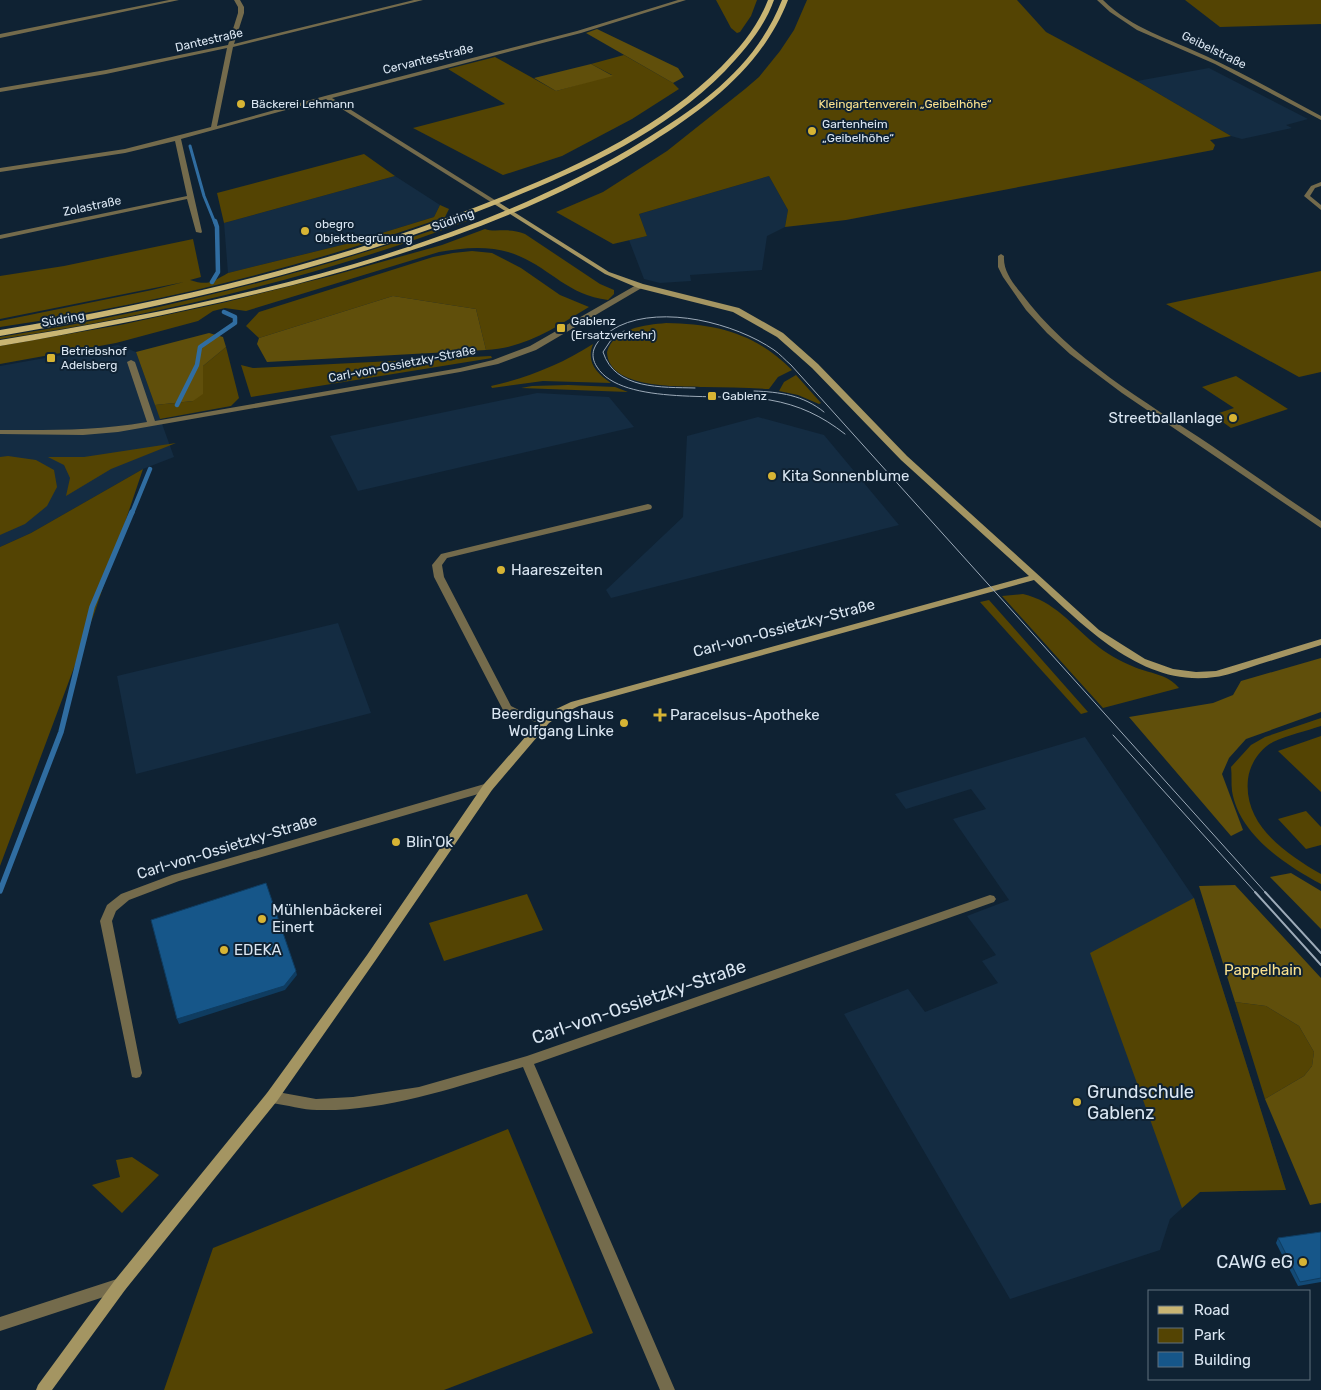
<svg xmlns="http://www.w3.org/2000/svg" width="1321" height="1390" font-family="Rubik,sans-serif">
  <rect width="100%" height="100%" fill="#0f2233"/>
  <path fill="#142c42" d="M1209,68L1308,119L1286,125L1292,128L1242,139L1231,136L1137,81Z
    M395,176L440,205L434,217L346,244L228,273L224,223Z
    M769,176L788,210L785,227L767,236L762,270L690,275L691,281L660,283L644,279L629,240L647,236L639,214Z
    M118,345L136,352L174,457L143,469L31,533L0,547V366Z
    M537,393L609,397L634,427L358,491L330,436Z
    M758,417L824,435L899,525L611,598L606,590L683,517L687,436Z
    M338,623L371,713L136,774L117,676Z
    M1085,737L1194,898L1286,1190L1200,1192L1170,1219L1160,1250L1010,1299L844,1014L908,989L925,1012L998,983L982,961L996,955L967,916L1009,900L953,819L986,809L971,789L906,809L895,794Z"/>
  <path fill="#544403" d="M716,0H757L751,16L740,32L737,33L731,28Z
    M807,0H1017L1046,32L1137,81L1231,136L1210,140L1215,145L1213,150L846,220L785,227L788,210L769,176L639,214L647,236L613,244L556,212L603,192L667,151L745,89L759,77L780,51L794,30Z
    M1185,0H1321V24L1220,27Z
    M624,55L673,83L679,89L632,119L562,156L503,175L413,128L505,104L448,69L495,57L556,91L612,75L591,64Z
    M364,154L395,176L224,223L217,193Z
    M440,205L449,209L445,217C300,268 152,305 0,327V321L152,290L184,282L0,319V276L64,266L193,239L201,277L190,280C208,286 212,282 228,273L346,244L434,217Z
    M468,218L470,220C318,277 160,315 0,339V337C160,312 315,272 468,218Z
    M485,229C494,233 510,227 525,234L600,284L614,290V294L608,300C568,295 552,270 519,256C494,245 466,247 439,252L246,311L225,308L213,311L198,321L116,343L0,364V346L120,325L222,303L331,276L442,245Z
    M472,251L492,253L521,268L560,295L589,307C556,327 526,348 486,350L476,309L393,296L259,338L246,326L259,312L433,257L453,253Z
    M1321,271V372L1299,377L1166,304Z
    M666,323C717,324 755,333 792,370L778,377L769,389C747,388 725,387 703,387C678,386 608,389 607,352C614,328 645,325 666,323Z
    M593,344C586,362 596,373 611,383L543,381L492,388L491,386C527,378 562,364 593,344Z
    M226,347L239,398L231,406L160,419L155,405L193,401L203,366Z
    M491,356L492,358L251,397L241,365L253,368Z
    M796,375L821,403L819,404L798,395L779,391L784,382Z
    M1236,376L1288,409L1231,428L1213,415L1234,408L1202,387Z
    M568,385L615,387L628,392L521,388L532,386Z
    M176,443L111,469L66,496L70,478L64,465L48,457H84Z
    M8,456L36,460L54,470L57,487L47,506L25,524L0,535V457Z
    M143,469L94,614L0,866V547L31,533Z
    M1023,594C1054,601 1072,625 1095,644C1105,653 1120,661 1132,666C1150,674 1166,673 1179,688L1103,708L1002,596Z
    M989,600L1088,712L1081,714L980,602Z
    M1321,718V726C1306,731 1288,735 1273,742C1259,750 1250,764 1248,779C1243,825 1286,854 1321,874V884C1286,865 1239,835 1232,791C1231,783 1232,775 1231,767L1251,745L1265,737Z
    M1321,736V792L1278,751Z
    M1306,811L1321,827V845L1306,849L1278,819Z
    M527,894L543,930L444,961L429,923Z
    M1194,898L1286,1190L1200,1192L1182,1208L1090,953Z
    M1235,1002L1266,1006L1299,1026L1314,1052L1312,1066L1304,1076L1265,1099Z
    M508,1129L593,1333L444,1390H164L213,1248Z
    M132,1157L159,1175L122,1213L92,1185L120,1177L116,1160Z"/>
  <path fill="#604f0b" d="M597,29L678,68L684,77L673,83L586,33Z
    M591,64L613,76L556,91L534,78Z
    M393,296L476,309L486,350L267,362L257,344L259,338Z
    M209,333L223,337L226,347L203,366V394L193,401L155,405L136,352Z
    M1321,658V712L1246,739L1229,758L1222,774L1243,830L1231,836L1129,717L1213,703L1233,695L1241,681Z
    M1291,873L1321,891V929L1270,877Z
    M1235,885L1321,978V1203L1310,1205L1265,1099L1304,1076L1312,1066L1314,1052L1299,1026L1266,1006L1235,1002L1199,886Z"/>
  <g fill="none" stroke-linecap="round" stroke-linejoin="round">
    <path stroke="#306da1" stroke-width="3" d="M190,146L204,196L215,223"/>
    <path stroke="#306da1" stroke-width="4.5" d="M212,282L218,272L217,227L215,221
      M177,405L197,365L200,347L235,323V317L224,312
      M132,513L150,469"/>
    <path stroke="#306da1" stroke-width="5.5" d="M0,891L61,732L92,607L132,512"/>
    <path fill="#746b4c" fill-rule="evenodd" d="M169,0H179L0,38V34Z
      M234,0H240L244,7V13L234,44L414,0H423L233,47L217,126L325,96L577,31L678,0H686L581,33L332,98L498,202V204H494L326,99L181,139L202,232L201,233L196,232L187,199L0,239V235L187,196L175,141L125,153L0,172V168L125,149L211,127L227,48L106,74L0,92V88L106,70L228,45L238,13V7Z
      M1097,0H1103C1132,29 1170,39 1206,56C1245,74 1283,96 1321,116V120L1215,64L1137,30L1110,12Z
      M1321,182V186L1315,188L1310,196L1321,205V210L1304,196L1311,186Z
      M1001,254L1004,256C1003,270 1012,282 1021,293C1070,359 1145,401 1212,446C1248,471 1284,496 1321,521V528L1122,393L1070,354L1047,333L1026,310L1003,277L998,267V256Z
      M638,284L645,286L536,350L498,364L460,372L118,432L83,435L0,434V430C51,430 96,431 147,422L127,362L131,360L135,362L155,421L460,368L493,360L530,346Z
      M648,504L651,505L652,507L651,509L447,558L442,565L444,577L511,706L523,712L549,719L550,721L545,724L516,717L503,710L434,577L432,565L441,554Z
      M488,783L492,784L493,787L492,790L179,881L129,900L116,911L112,921L142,1073L140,1077L136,1078L132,1077L100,921L107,905L121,894L172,875Z
      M990,895L994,896L996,899L994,902L534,1064L675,1390H660L523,1067C459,1086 385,1112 317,1110C303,1110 287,1105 272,1103L267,1101L266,1097L267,1093L272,1091L316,1099L353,1097L419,1087L527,1056Z
      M120,1278L125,1280L127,1285L125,1290L0,1331V1317Z"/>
    <path fill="#a49562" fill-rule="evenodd" d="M494,202H498L609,272L643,284L739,308L783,333L818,364L907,456L1099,630L1145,659L1173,669L1196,672L1216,671L1321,639V645C1297,653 1272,660 1248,668C1238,671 1226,676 1215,677C1142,688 1083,625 1034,580L579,706L562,714L549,723L492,790L375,961L277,1101L125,1290L52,1390H36L38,1385L115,1280L267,1093L367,955L484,784L541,719L554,710L571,702L1029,576L901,460L812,368L777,337L733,312L638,288L605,274L494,204Z"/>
    <path fill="#c9b573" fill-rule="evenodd" d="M768,0H774C764,28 745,50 725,71C666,131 586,168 509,199C345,266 174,306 0,336V330C172,301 341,262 504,196C582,164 661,127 721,67C741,47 758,26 768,0Z
      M782,0H788C763,65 709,106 652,142C542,211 417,252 293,285C196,309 98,329 0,346V340C214,305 460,255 646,139C704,103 756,66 782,0Z"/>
    <path stroke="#9caab8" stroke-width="1" d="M624,331L611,340L603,352C615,390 662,387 695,388
      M754,391C780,392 803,395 824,412
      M845,434C822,416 799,405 770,400C726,392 622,407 597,367C593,361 592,355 594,349C598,338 610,331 619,326C663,305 735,323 774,350C780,354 785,360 791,365L1266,893
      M1113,735L1256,893"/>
    <path stroke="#9caab8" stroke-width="2" d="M1255,892L1321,965
      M1265,892L1321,953"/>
  </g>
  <path fill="#134a76" d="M1321,1232V1282L1298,1286L1276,1243L1278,1238Z"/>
  <path fill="#0f3c60" d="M296,971L297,975L285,990L179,1024L177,1019Z"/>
  <path fill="#165689" stroke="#0f3c60" d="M266,883L296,971L284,986L177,1019L151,920Z
    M1321,1232V1278L1300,1282L1278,1238Z"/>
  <g fill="#d7b434" stroke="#0f2233" stroke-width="2">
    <circle cx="241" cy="104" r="5"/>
    <circle cx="812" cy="131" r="5"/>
    <circle cx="305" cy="231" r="5"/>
    <rect x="556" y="323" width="10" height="10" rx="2.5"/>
    <rect x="46" y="353" width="10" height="10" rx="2.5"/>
    <rect x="707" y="391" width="10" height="10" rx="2.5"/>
    <circle cx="1233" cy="418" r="5"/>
    <circle cx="772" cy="476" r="5"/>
    <circle cx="501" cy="570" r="5"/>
    <path d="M657.5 707.5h5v5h5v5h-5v5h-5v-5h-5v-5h5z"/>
    <circle cx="624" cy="723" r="5"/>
    <circle cx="396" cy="842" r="5"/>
    <circle cx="262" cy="919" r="5"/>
    <circle cx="224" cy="950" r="5"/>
    <circle cx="1077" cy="1102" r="5"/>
    <circle cx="1303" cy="1262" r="5"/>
  </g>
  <g text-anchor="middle" stroke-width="4" stroke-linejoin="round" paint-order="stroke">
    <g font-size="12" fill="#dae6f2" stroke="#0f2233">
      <text transform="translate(209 40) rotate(-13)" y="4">Dantestraße</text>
      <text transform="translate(1214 50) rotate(26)" y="4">Geibelstraße</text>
      <text transform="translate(428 59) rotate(-14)" y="4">Cervantesstraße</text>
      <text transform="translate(92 206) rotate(-12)" y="4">Zolastraße</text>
      <text transform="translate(453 220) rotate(-20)" y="4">Südring</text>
      <text transform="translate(63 319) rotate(-10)" y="4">Südring</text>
      <text transform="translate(402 364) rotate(-11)" y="4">Carl-von-Ossietzky-Straße</text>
    </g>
    <g font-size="12" fill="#dae6f2" stroke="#0f2233" text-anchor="start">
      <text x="251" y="108">Bäckerei Lehmann</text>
      <text x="822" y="128">Gartenheim<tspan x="822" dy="14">„Geibelhöhe“</tspan></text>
      <text x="315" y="228">obegro<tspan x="315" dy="14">Objektbegrünung</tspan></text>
      <text x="571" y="325">Gablenz<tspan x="571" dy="14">(Ersatzverkehr)</tspan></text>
      <text x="61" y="355">Betriebshof<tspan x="61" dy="14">Adelsberg</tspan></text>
      <text x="722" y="400">Gablenz</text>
    </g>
    <g font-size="12" fill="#fbe28e" stroke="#0f2233">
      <text x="905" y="108">Kleingartenverein „Geibelhöhe“</text>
    </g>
    <g font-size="15" fill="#dae6f2" stroke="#0f2233" text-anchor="start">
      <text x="1223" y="423" text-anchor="end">Streetballanlage</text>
      <text x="782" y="481">Kita Sonnenblume</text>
      <text x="511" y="575">Haareszeiten</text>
      <text x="614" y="719" text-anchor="end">Beerdigungshaus<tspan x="614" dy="17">Wolfgang Linke</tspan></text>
      <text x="670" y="720">Paracelsus-Apotheke</text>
      <text x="406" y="847">Blin'Ok</text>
      <text x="272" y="915">Mühlenbäckerei<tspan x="272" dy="17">Einert</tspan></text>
      <text x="234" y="955">EDEKA</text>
    </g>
    <g font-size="15" fill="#dae6f2" stroke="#0f2233">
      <text transform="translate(784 628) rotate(-15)" y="5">Carl-von-Ossietzky-Straße</text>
      <text transform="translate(227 847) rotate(-17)" y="5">Carl-von-Ossietzky-Straße</text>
    </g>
    <g font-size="15" fill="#fbe28e" stroke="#0f2233">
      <text x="1263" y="975">Pappelhain</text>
    </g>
    <g font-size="18" fill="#dae6f2" stroke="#0f2233">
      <text transform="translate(639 1002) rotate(-19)" y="6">Carl-von-Ossietzky-Straße</text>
    </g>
    <g font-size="18" fill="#dae6f2" stroke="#0f2233" text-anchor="start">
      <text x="1087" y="1098">Grundschule<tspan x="1087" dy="21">Gablenz</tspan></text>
      <text x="1293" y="1268" text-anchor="end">CAWG eG</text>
    </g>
  </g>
  <rect x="1148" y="1290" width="162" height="90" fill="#0f2233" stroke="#60707f"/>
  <rect x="1158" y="1306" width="25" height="8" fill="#c9b573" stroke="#60707f"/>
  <text x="1194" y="1315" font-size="15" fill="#dae6f2">Road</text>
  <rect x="1158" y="1328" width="25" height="15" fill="#544403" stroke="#60707f"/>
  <text x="1194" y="1340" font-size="15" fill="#dae6f2">Park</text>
  <rect x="1158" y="1352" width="25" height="15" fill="#165689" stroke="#60707f"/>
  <text x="1194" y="1365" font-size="15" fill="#dae6f2">Building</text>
</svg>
